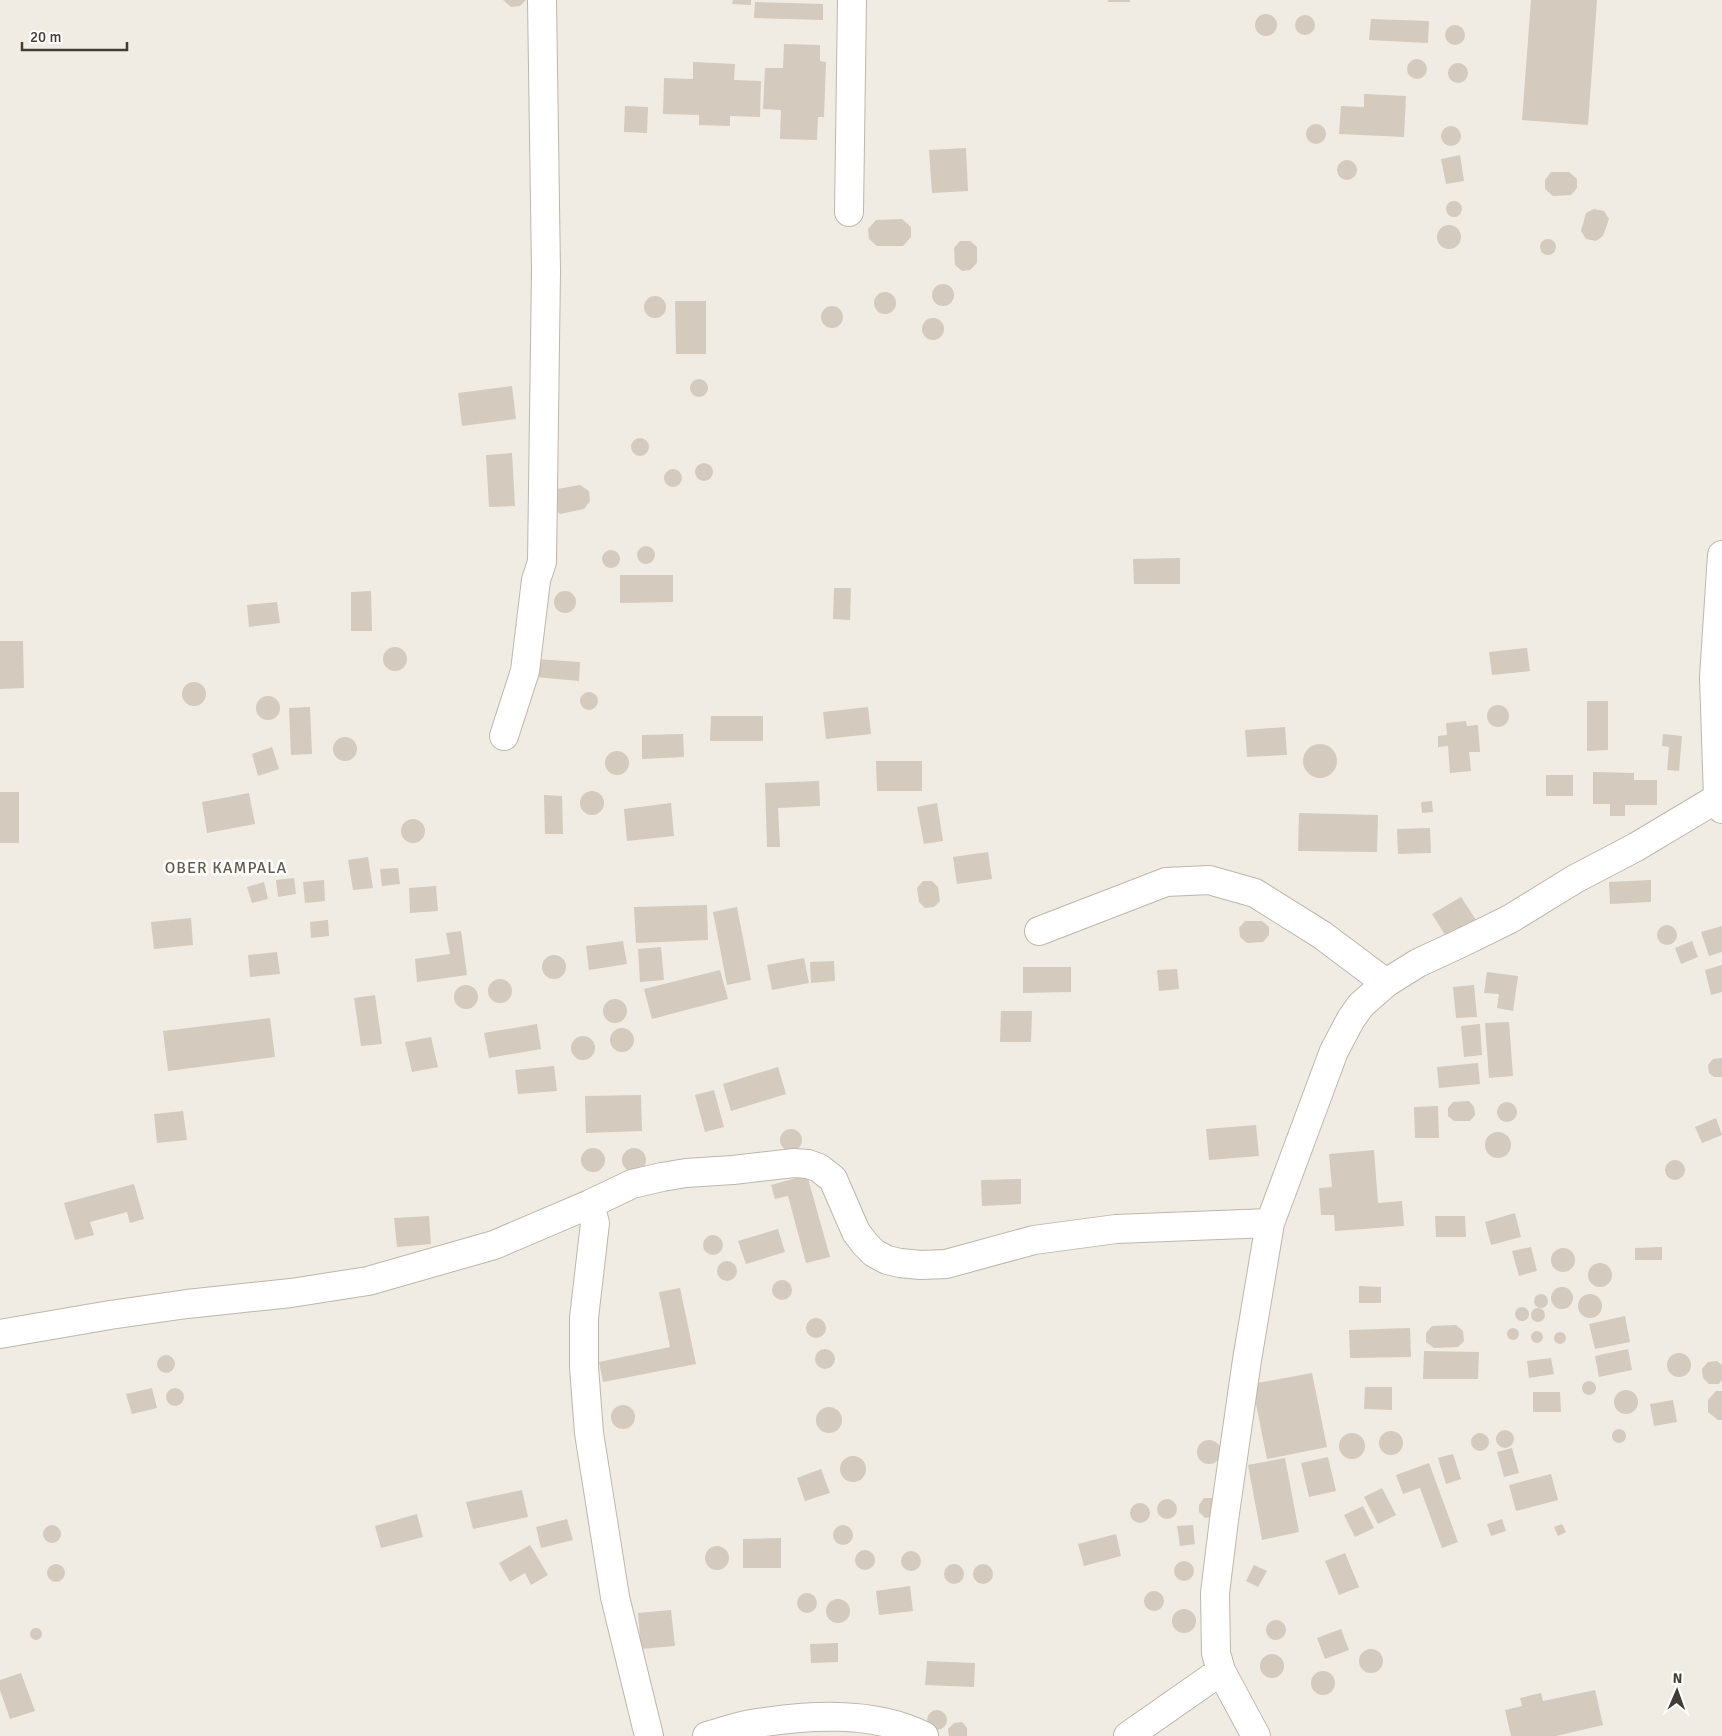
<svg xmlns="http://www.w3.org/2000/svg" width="1722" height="1736" font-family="Signika,sans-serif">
  <rect width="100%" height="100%" fill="#f0ece3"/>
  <path fill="#d4cabd" d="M503,0H526L520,6L511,7Z
    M733,0H751V5L732,4Z
    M1108,0H1130V2H1108Z
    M1531,0H1597L1588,125L1522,120Z
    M755,2L823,4V20L754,18Z
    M1255 25a11 11 0 1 1 22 0a11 11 0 1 1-22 0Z
    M1295 25a10 10 0 1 1 20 0a10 10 0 1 1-20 0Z
    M1371,19L1429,21L1428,43L1369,40Z
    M1445 35a10 10 0 1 1 20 0a10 10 0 1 1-20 0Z
    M784,44L820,45V61L826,62L824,117H818L817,140L780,139L781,110L763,109L765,68H783Z
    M1407 69a10 10 0 1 1 20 0a10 10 0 1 1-20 0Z
    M693,62L735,64L734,80L761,81L760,117L730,116V126L699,125V115L663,114L664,78L693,79Z
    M1448 73a10 10 0 1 1 20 0a10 10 0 1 1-20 0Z
    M1364,94L1406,96L1404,137L1339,134L1341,106L1364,107Z
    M625,106L648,107L647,133L624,132Z
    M1306 134a10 10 0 1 1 20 0a10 10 0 1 1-20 0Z
    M1441 136a10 10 0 1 1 20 0a10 10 0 1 1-20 0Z
    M966,148L968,191L932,193L929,150Z
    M1460,155L1464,181L1446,184L1441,159Z
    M1337 170a10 10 0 1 1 20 0a10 10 0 1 1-20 0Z
    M1551,172H1569L1577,179V188L1571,195L1553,196L1545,189V180Z
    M1446 209a8 8 0 1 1 16 0a8 8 0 1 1-16 0Z
    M1594,209L1604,211L1609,219L1603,236L1596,241L1586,239L1581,231L1586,213Z
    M902,219L911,227V237L903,246H877L869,239L868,229L876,220Z
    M1437 237a12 12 0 1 1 24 0a12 12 0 1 1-24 0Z
    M1540 247a8 8 0 1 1 16 0a8 8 0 1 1-16 0Z
    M960,241H970L977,247V263L970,270L962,271L955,265L954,248Z
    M932 295a11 11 0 1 1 22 0a11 11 0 1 1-22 0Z
    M874 303a11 11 0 1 1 22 0a11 11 0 1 1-22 0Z
    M644 307a11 11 0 1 1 22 0a11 11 0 1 1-22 0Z
    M675,301H706V354H676Z
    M821 317a11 11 0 1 1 22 0a11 11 0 1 1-22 0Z
    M922 329a11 11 0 1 1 22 0a11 11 0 1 1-22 0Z
    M690 388a9 9 0 1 1 18 0a9 9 0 1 1-18 0Z
    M512,386L516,419L462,426L458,393Z
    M631 447a9 9 0 1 1 18 0a9 9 0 1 1-18 0Z
    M512,453L515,506L489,507L486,455Z
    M695 472a9 9 0 1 1 18 0a9 9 0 1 1-18 0Z
    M664 478a9 9 0 1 1 18 0a9 9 0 1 1-18 0Z
    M580,485L589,491L590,501L584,509L560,514L552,508L557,489Z
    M637 555a9 9 0 1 1 18 0a9 9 0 1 1-18 0Z
    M602 559a9 9 0 1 1 18 0a9 9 0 1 1-18 0Z
    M1180,558V584H1134L1133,559Z
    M620,575H673V602L620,603Z
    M834,588H851L850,620L833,619Z
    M371,591L372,631H351V592Z
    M554 602a11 11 0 1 1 22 0a11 11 0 1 1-22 0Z
    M277,602L280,623L249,627L247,605Z
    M0,641H23L24,688L0,689Z
    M383 659a12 12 0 1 1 24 0a12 12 0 1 1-24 0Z
    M1527,648L1530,671L1492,675L1489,652Z
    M536,659L580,662L579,681L535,677Z
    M182 694a12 12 0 1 1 24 0a12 12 0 1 1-24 0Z
    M580 701a9 9 0 1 1 18 0a9 9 0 1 1-18 0Z
    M256 708a12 12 0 1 1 24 0a12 12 0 1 1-24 0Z
    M1587,701H1608V750L1587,751Z
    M1487 716a11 11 0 1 1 22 0a11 11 0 1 1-22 0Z
    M310,707L312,754L291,755L289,708Z
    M868,707L871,734L826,739L823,712Z
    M711,716H763V741H710Z
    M1466,721L1467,726L1478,725L1480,752H1469L1471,771L1450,773L1448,746L1438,747V736L1447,735L1446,723Z
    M1285,727L1287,755L1247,757L1245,730Z
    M683,734L684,757L642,759V735Z
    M1663,734L1682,736L1679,771L1667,770L1669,747L1662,746Z
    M333 749a12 12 0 1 1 24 0a12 12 0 1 1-24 0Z
    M1303 761a17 17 0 1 1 34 0a17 17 0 1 1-34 0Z
    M272,747L279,769L258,776L252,754Z
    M605 763a12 12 0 1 1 24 0a12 12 0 1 1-24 0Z
    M876,761H922V791H877Z
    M1593,772L1634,773V780H1657V805H1625V816H1610V804H1593Z
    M1546,775H1573V796H1546Z
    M819,781L820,806L778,808L780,847H767L765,783Z
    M580 803a12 12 0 1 1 24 0a12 12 0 1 1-24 0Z
    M0,792H19V843H0Z
    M249,793L255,824L207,833L202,802Z
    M544,795L562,796L563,834H545Z
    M1432,801L1433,812L1422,813L1421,802Z
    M671,803L674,836L627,841L624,809Z
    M937,803L943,841L924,844L917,807Z
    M1299,813L1378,815L1377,852L1298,851Z
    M401 831a12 12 0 1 1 24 0a12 12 0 1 1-24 0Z
    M1430,828L1431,853L1398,854L1397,829Z
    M988,852L992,879L957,884L953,857Z
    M368,857L373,888L353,890L348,860Z
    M398,868L400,884L382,886L380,869Z
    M294,878L296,894L278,897L276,880Z
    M324,880L325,901L305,903L303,882Z
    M1651,880V902L1610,904L1609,882Z
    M923,881H932L938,887L940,901L934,907L925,908L919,902L917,888Z
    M264,882L268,899L252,903L247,887Z
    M436,886L438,911L410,913L409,888Z
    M1461,897L1476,920L1447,938L1432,914Z
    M707,905L708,940L636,943L634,907Z
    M737,907L751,980L727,985L713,912Z
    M191,918L193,945L154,949L151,922Z
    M328,920L329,936L311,938L310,922Z
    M1245,921H1262L1269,927V935L1263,942L1247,943L1240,937L1239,928Z
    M1657 935a10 10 0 1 1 20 0a10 10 0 1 1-20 0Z
    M1722,926V952L1709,956L1701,932Z
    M461,931L467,975L417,982L415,959L450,954L446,933Z
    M623,941L627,964L589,970L586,946Z
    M1692,941L1698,957L1681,964L1675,948Z
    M661,947L664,980L640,982L638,949Z
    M277,952L280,974L250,977L248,955Z
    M542 967a12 12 0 1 1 24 0a12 12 0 1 1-24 0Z
    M804,958L809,983L772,990L767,965Z
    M834,961L835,981L811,983L810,962Z
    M1722,965V992L1711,995L1705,970Z
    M1023,967H1071V992L1023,993Z
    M1177,969L1179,989L1159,991L1157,970Z
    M720,970L728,999L652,1019L644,989Z
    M1487,972L1518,976L1513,1011L1497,1008L1499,994L1484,993Z
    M488 991a12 12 0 1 1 24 0a12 12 0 1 1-24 0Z
    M1474,985L1477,1017L1456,1018L1453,987Z
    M454 997a12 12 0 1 1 24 0a12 12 0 1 1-24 0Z
    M375,995L382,1044L361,1046L354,998Z
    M603 1011a12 12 0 1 1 24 0a12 12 0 1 1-24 0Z
    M1001,1011H1032L1031,1042H1000Z
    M270,1018L275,1057L168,1071L163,1031Z
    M1509,1022L1513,1076L1489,1078L1485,1023Z
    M537,1024L541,1049L489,1058L484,1033Z
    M1480,1024L1482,1055L1464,1057L1461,1026Z
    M610 1040a12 12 0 1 1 24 0a12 12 0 1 1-24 0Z
    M571 1048a12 12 0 1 1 24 0a12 12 0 1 1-24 0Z
    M431,1037L438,1067L412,1072L405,1042Z
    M1722,1058V1077H1714L1709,1073L1708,1065L1713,1059Z
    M1478,1063L1480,1084L1439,1088L1437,1067Z
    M554,1066L557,1091L518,1094L515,1070Z
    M778,1067L786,1094L731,1111L723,1084Z
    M714,1090L724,1127L705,1132L695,1095Z
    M641,1095L642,1131L586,1133L585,1096Z
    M1469,1101L1474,1107L1475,1115L1470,1121H1454L1448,1116V1108L1453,1102Z
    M1497 1112a10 10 0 1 1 20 0a10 10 0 1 1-20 0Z
    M1438,1106L1439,1138H1415L1414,1107Z
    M183,1111L187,1140L157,1143L154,1114Z
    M1716,1118L1722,1135L1702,1143L1695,1127Z
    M1256,1125L1259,1156L1209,1160L1206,1129Z
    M780 1140a11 11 0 1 1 22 0a11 11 0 1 1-22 0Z
    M1485 1145a13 13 0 1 1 26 0a13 13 0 1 1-26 0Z
    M622 1160a12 12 0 1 1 24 0a12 12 0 1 1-24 0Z
    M581 1160a12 12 0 1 1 24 0a12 12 0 1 1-24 0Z
    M1374,1150L1378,1203L1402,1201L1404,1226L1335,1231L1334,1215H1321L1319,1188L1332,1187L1329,1154Z
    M1665 1170a10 10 0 1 1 20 0a10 10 0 1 1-20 0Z
    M807,1175L830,1257L806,1263L788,1196L775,1199L771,1185Z
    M1021,1179V1204L982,1206L981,1180Z
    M134,1184L144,1219L130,1223L127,1212L90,1222L94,1235L75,1240L64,1203Z
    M1515,1213L1521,1237L1491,1245L1485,1222Z
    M429,1216L431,1244L397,1247L394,1218Z
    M1435,1216H1465L1466,1237H1436Z
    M778,1229L785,1252L746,1264L738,1241Z
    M703 1245a10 10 0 1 1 20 0a10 10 0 1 1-20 0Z
    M1531,1247L1537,1271L1519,1276L1512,1251Z
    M1662,1247V1260H1635V1248Z
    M1551 1260a12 12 0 1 1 24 0a12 12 0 1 1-24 0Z
    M717 1271a10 10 0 1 1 20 0a10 10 0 1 1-20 0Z
    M1588 1275a12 12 0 1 1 24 0a12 12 0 1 1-24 0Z
    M772 1290a10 10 0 1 1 20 0a10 10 0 1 1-20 0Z
    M1359,1286L1381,1287V1303H1359Z
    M1551 1298a11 11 0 1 1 22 0a11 11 0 1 1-22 0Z
    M680,1288L696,1364L603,1382L599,1362L670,1347L659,1292Z
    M1534 1301a7 7 0 1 1 14 0a7 7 0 1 1-14 0Z
    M1578 1306a12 12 0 1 1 24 0a12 12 0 1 1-24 0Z
    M1515 1314a7 7 0 1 1 14 0a7 7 0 1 1-14 0Z
    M1531 1315a7 7 0 1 1 14 0a7 7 0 1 1-14 0Z
    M1625,1316L1630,1342L1595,1349L1589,1324Z
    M806 1328a10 10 0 1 1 20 0a10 10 0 1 1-20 0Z
    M1456,1325L1463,1331L1464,1341L1458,1347L1434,1348L1426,1342V1333L1432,1326Z
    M1507 1334a6 6 0 1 1 12 0a6 6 0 1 1-12 0Z
    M1410,1328L1411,1357L1350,1358L1349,1330Z
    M1531 1337a6 6 0 1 1 12 0a6 6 0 1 1-12 0Z
    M1554 1338a6 6 0 1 1 12 0a6 6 0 1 1-12 0Z
    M1628,1349L1632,1370L1599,1377L1595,1356Z
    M815 1359a10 10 0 1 1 20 0a10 10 0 1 1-20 0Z
    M1424,1351L1479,1352L1478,1379H1423Z
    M1667 1365a12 12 0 1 1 24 0a12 12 0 1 1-24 0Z
    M157 1364a9 9 0 1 1 18 0a9 9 0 1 1-18 0Z
    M1551,1358L1554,1374L1529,1378L1527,1361Z
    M1717,1361L1722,1365V1380L1719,1384H1709L1703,1378L1702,1369L1708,1362Z
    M1312,1373L1327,1447L1267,1459L1252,1384Z
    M1582 1388a7 7 0 1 1 14 0a7 7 0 1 1-14 0Z
    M1365,1387H1392V1410L1364,1409Z
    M166 1397a9 9 0 1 1 18 0a9 9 0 1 1-18 0Z
    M152,1388L157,1408L132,1414L126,1394Z
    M1614 1402a12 12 0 1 1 24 0a12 12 0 1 1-24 0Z
    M1716,1391H1722V1420H1718L1708,1412V1400Z
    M1533,1392H1560L1561,1412H1533Z
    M1673,1400L1677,1422L1654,1426L1650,1404Z
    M611 1417a12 12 0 1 1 24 0a12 12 0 1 1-24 0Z
    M816 1420a13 13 0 1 1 26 0a13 13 0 1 1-26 0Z
    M1612 1436a7 7 0 1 1 14 0a7 7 0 1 1-14 0Z
    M1496 1439a9 9 0 1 1 18 0a9 9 0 1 1-18 0Z
    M1379 1443a12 12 0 1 1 24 0a12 12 0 1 1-24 0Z
    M1471 1442a9 9 0 1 1 18 0a9 9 0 1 1-18 0Z
    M1339 1446a13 13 0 1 1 26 0a13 13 0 1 1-26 0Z
    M1197 1452a12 12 0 1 1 24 0a12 12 0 1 1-24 0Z
    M1512,1448L1519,1473L1504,1477L1497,1452Z
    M1453,1454L1461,1479L1446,1484L1438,1458Z
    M840 1469a13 13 0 1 1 26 0a13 13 0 1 1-26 0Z
    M1328,1457L1336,1491L1309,1497L1301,1463Z
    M1285,1458L1299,1532L1262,1540L1248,1465Z
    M1429,1463L1458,1542L1442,1548L1420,1488L1403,1494L1396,1475Z
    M821,1469L830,1493L805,1501L797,1478Z
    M1551,1474L1558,1500L1516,1511L1509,1485Z
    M1382,1488L1396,1515L1378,1524L1364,1497Z
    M522,1490L528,1517L473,1529L466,1502Z
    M1204,1498H1212L1218,1503L1213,1517L1205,1518L1199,1512V1505Z
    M1157 1509a10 10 0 1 1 20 0a10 10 0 1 1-20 0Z
    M1130 1513a10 10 0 1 1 20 0a10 10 0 1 1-20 0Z
    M1363,1506L1374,1528L1355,1537L1344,1515Z
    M417,1514L423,1537L381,1548L375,1526Z
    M567,1519L573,1540L541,1548L536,1527Z
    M1502,1519L1506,1531L1491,1536L1487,1524Z
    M1562,1524L1566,1532L1558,1536L1554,1527Z
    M43 1534a9 9 0 1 1 18 0a9 9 0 1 1-18 0Z
    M1193,1525L1195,1544L1180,1546L1177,1526Z
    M833 1535a10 10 0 1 1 20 0a10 10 0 1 1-20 0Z
    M1116,1534L1121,1556L1084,1566L1078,1544Z
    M781,1538V1568H743V1539Z
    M530,1545L548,1575L531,1585L525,1573L510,1582L499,1563Z
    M705 1558a12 12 0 1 1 24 0a12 12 0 1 1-24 0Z
    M855 1560a10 10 0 1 1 20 0a10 10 0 1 1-20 0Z
    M901 1561a10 10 0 1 1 20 0a10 10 0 1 1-20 0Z
    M1345,1553L1359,1587L1339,1595L1325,1561Z
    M1174 1571a10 10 0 1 1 20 0a10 10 0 1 1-20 0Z
    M47 1573a9 9 0 1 1 18 0a9 9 0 1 1-18 0Z
    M973 1574a10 10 0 1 1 20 0a10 10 0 1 1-20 0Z
    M944 1574a10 10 0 1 1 20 0a10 10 0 1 1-20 0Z
    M1254,1565L1267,1571L1258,1587L1246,1581Z
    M910,1586L913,1611L879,1615L876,1591Z
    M1144 1601a10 10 0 1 1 20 0a10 10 0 1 1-20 0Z
    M797 1603a10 10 0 1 1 20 0a10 10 0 1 1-20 0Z
    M826 1611a12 12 0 1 1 24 0a12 12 0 1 1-24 0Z
    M1172 1621a12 12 0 1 1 24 0a12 12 0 1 1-24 0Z
    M671,1610L675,1646L641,1649L638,1613Z
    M1266 1630a10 10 0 1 1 20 0a10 10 0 1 1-20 0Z
    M30 1634a6 6 0 1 1 12 0a6 6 0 1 1-12 0Z
    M1341,1629L1349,1650L1325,1659L1317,1638Z
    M838,1643V1662L811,1663L810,1644Z
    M1359 1661a12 12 0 1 1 24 0a12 12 0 1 1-24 0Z
    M1260 1666a12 12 0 1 1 24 0a12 12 0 1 1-24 0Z
    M927,1661L975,1663L974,1687L925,1685Z
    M1311 1683a12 12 0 1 1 24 0a12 12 0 1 1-24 0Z
    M21,1673L35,1711L10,1719L0,1690V1680Z
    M1595,1690L1603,1725L1556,1736H1511L1505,1710L1522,1706L1520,1698L1541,1693L1543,1701Z
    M927 1720a10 10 0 1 1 20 0a10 10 0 1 1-20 0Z
    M962,1722L967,1728V1736H949L948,1729L954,1723Z"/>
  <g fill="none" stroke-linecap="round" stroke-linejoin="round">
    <g stroke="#beb6aa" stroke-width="30">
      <path id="minor" d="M849,212L852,0
        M1722,555L1714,677L1718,798L1722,809
        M504,736L525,671L536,580L542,562L546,271L542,0
        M1039,931L1166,882L1209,880L1255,893L1322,935L1386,983
        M590,1204L595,1223L584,1318V1367L589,1433L615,1597L649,1736
        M0,1334L110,1315L187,1304L291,1293L368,1281L494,1245L590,1204L632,1184L662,1177L686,1173L733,1170L794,1163L808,1164L819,1168L833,1179L856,1232L865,1244L874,1253L887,1260L900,1263L921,1265L946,1264L1034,1240L1116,1229L1270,1223
        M1221,1671L1216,1653L1215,1593L1224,1520L1247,1360L1270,1223L1334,1051L1351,1019L1361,1005L1386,983L1418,963L1459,944L1510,919L1575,879L1636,847L1718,798
        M707,1736C722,1732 737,1726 751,1724C807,1715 873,1710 924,1736
        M1128,1736L1221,1671L1256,1736"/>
    </g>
    <use href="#minor" stroke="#fff" stroke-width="28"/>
  </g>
  <g text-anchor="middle" stroke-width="5" stroke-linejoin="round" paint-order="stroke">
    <g font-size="16" letter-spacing="1" fill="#635a4c" stroke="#fff">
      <text x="226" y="873">OBER KAMPALA</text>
    </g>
  </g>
  <g transform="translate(1677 1691) rotate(2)" stroke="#ffffff" stroke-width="4" paint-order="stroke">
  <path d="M0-4L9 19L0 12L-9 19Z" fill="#413c34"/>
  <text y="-8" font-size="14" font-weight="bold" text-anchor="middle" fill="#413c34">N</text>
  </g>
  <path d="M22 42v8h105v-8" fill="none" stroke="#413c34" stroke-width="2.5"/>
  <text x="30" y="42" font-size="15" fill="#413c34" stroke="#ffffff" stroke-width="4" paint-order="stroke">20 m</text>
</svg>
